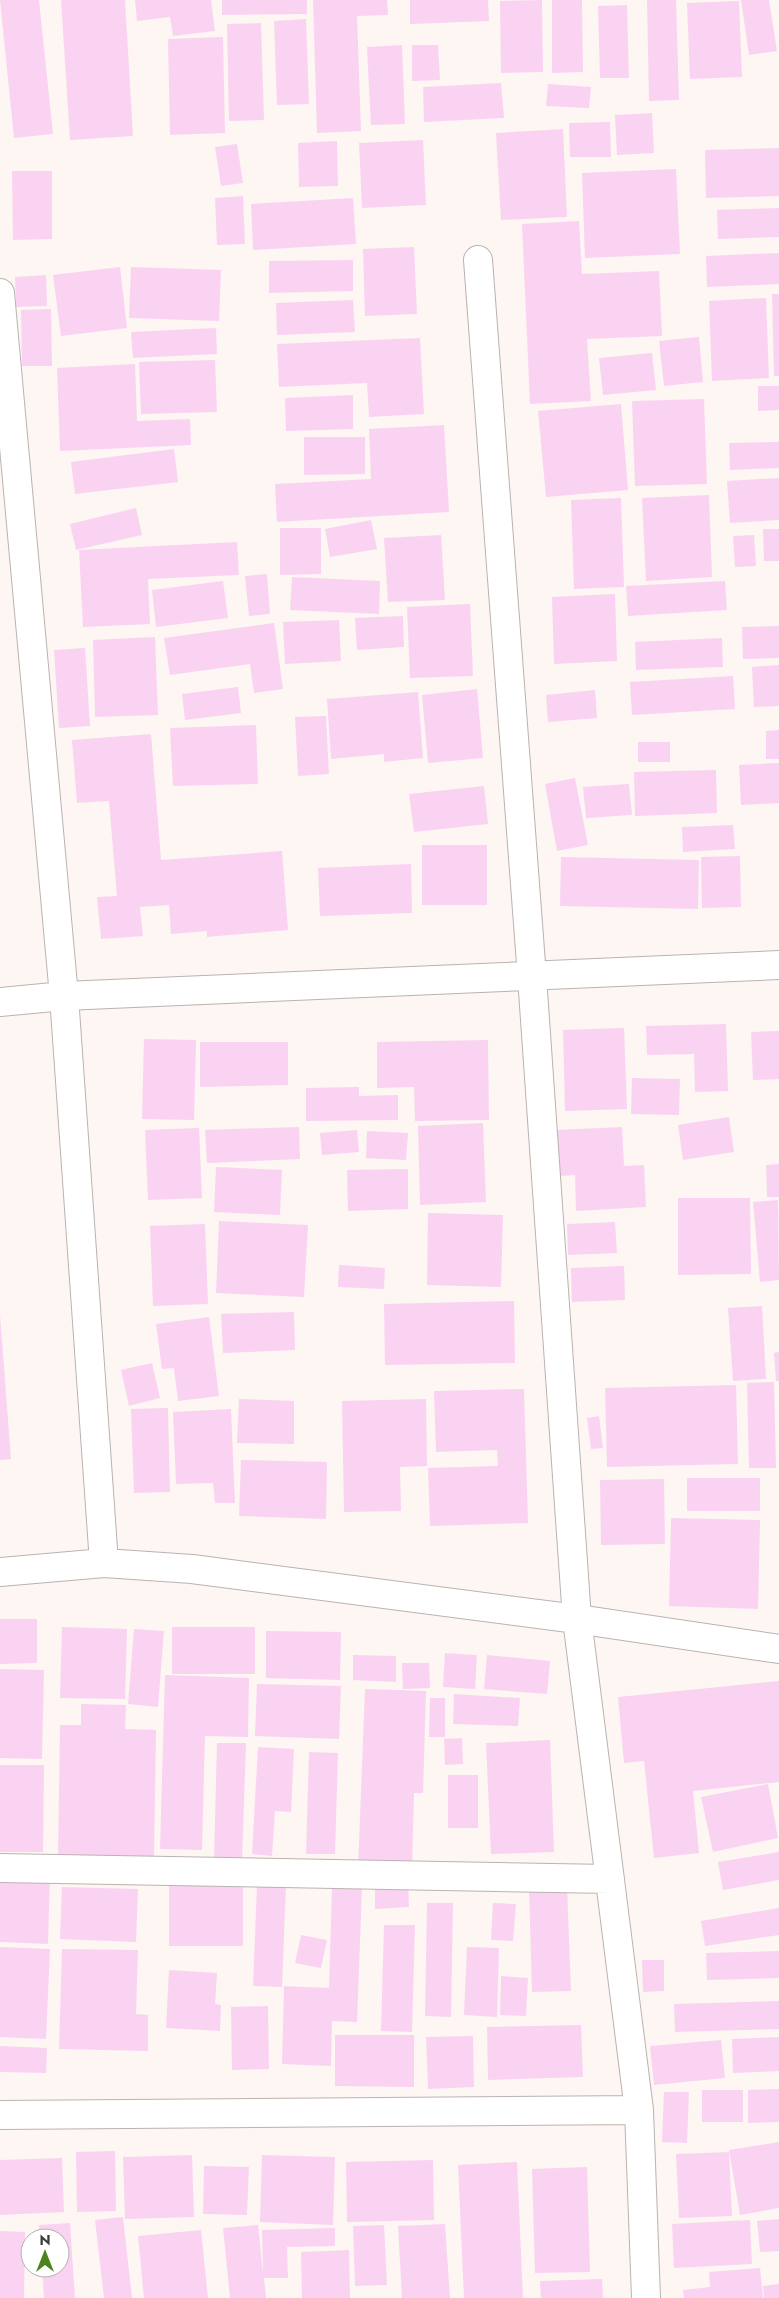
<svg xmlns="http://www.w3.org/2000/svg" width="779" height="2298" font-family="Jost,sans-serif">
  <rect width="100%" height="100%" fill="#fdf6f2"/>
  <path fill="#fad3f2" d="M0,0H39L53,134L14,138Z
    M61,0H125L133,136L70,140Z
    M135,0H211L215,31L173,36L170,17L137,21Z
    M222,0H307V14L222,15Z
    M313,0H387L388,15L357,16L361,131L317,133Z
    M410,0H488L489,21L410,24Z
    M542,0L543,72L501,73L500,1Z
    M552,0H582L583,72L552,73Z
    M647,0H676L679,100L649,101Z
    M741,0H769L777,51L749,55Z
    M739,1L742,77L690,79L687,3Z
    M627,5L629,78H600L598,6Z
    M306,19L309,104L277,105L274,21Z
    M261,23L264,120L229,121L227,24Z
    M223,37L225,133L170,135L168,39Z
    M402,45L405,124L371,125L367,47Z
    M412,45H438L440,80L412,81Z
    M501,83L504,118L424,122L423,87Z
    M548,84L591,87L589,108L546,106Z
    M652,113L654,153L617,155L615,115Z
    M610,122L611,157H570L569,123Z
    M563,129L567,217L501,220L496,133Z
    M423,140L426,205L362,208L359,143Z
    M337,141L338,186L299,187L298,143Z
    M237,144L243,183L221,186L215,147Z
    M779,148V196L706,198L705,150Z
    M676,169L680,254L585,258L582,173Z
    M12,171H52V239L13,240Z
    M243,196L245,244L217,245L215,198Z
    M353,198L356,244L253,250L251,204Z
    M779,208V237L718,239L717,210Z
    M579,221L582,274L659,271L662,336L587,339L591,401L530,404L522,224Z
    M414,247L417,314L365,316L363,249Z
    M779,253V284L707,287L706,256Z
    M353,260V291L269,293V261Z
    M120,267L127,328L61,336L53,275Z
    M131,267L221,270L219,321L129,318Z
    M46,275L47,306L16,307L15,277Z
    M772,294H779V376H774Z
    M766,298L769,378L712,381L709,301Z
    M353,300L355,332L277,335L276,303Z
    M51,309L52,366H22L21,310Z
    M216,328L217,354L133,358L131,332Z
    M699,337L703,382L664,386L659,341Z
    M420,338L424,414L369,417L367,383L279,387L277,344Z
    M652,353L656,390L603,395L599,358Z
    M215,360L217,412L141,414L139,362Z
    M135,364L137,421L190,419L191,445L60,451L57,368Z
    M758,386H779V410L758,411Z
    M353,395V429L286,431L285,398Z
    M704,399L707,484L635,486L632,401Z
    M621,404L628,490L546,497L538,411Z
    M444,425L449,512L277,522L275,484L371,479L369,429Z
    M304,437H365V474L304,475Z
    M779,442V468L730,470L729,443Z
    M174,449L178,482L75,494L71,462Z
    M779,478V520L730,523L727,481Z
    M709,495L712,577L646,581L642,498Z
    M621,498L624,587L574,589L571,500Z
    M136,508L142,535L76,550L70,524Z
    M371,520L377,549L330,557L325,529Z
    M280,528H321V574L280,575Z
    M763,529H779V561H764Z
    M441,535L445,600L388,602L384,538Z
    M754,535L756,566L735,567L733,536Z
    M237,542L239,575L148,579L150,624L83,627L79,550Z
    M267,574L270,614L249,616L245,576Z
    M292,577L380,581L379,614L290,610Z
    M223,581L228,618L156,627L152,590Z
    M725,581L727,610L628,616L626,586Z
    M615,594L617,661L554,664L552,597Z
    M470,604L473,676L410,678L407,607Z
    M403,616L404,647L357,650L355,618Z
    M339,620L341,661L285,664L283,622Z
    M274,623L283,689L254,693L250,664L170,675L164,638Z
    M779,626V658L743,659L742,627Z
    M155,637L158,715L95,717L93,640Z
    M722,638L723,667L636,670L635,642Z
    M85,648L90,726L59,728L54,650Z
    M779,665V706L754,707L752,667Z
    M733,676L735,709L632,715L630,682Z
    M238,687L241,713L185,720L182,694Z
    M477,689L483,758L428,763L422,695Z
    M595,690L597,718L548,722L546,695Z
    M418,692L423,758L384,762V754L331,759L327,699Z
    M326,716L329,774L298,776L295,717Z
    M256,725L258,784L173,786L170,728Z
    M779,730V759H766V731Z
    M151,734L161,860L282,851L288,930L207,937V931L171,934L169,905L140,907L143,936L101,939L97,897L117,896L109,801L77,803L72,740Z
    M638,742H670V762H638Z
    M779,763V803L741,805L739,765Z
    M716,770L717,813L635,816L634,772Z
    M575,778L588,845L557,851L545,784Z
    M629,784L632,815L586,818L583,787Z
    M484,786L488,824L414,832L409,794Z
    M733,825L735,849L683,852L682,827Z
    M422,845H487V905H422Z
    M740,856L741,907L702,908L701,857Z
    M561,857L699,860L698,909L560,906Z
    M411,864L412,913L320,916L318,868Z
    M726,1024L728,1091L695,1092L694,1054L647,1055L646,1026Z
    M624,1028L627,1109L565,1111L563,1030Z
    M779,1031V1079L753,1080L751,1032Z
    M144,1039L196,1040L194,1120L142,1119Z
    M488,1040L489,1120L415,1121L414,1087L377,1088V1042Z
    M200,1042H288V1085L200,1087Z
    M632,1078L680,1079L679,1115L631,1114Z
    M359,1087V1096L398,1095V1120L306,1121V1088Z
    M729,1117L734,1152L683,1160L678,1125Z
    M483,1123L486,1202L420,1205L418,1126Z
    M299,1127L300,1159L207,1163L205,1130Z
    M622,1127L624,1166L644,1165L646,1207L576,1211L575,1175L559,1176L557,1130Z
    M199,1128L202,1198L148,1200L145,1130Z
    M357,1130L359,1152L322,1155L320,1133Z
    M367,1131L408,1133L406,1160L366,1158Z
    M779,1164V1197H767L766,1165Z
    M216,1167L282,1170L280,1215L214,1212Z
    M408,1169V1209L348,1211L347,1170Z
    M678,1198H750L751,1274L678,1275Z
    M778,1200L779,1280L760,1282L753,1202Z
    M428,1213L503,1215L501,1287L427,1285Z
    M219,1221L308,1225L304,1297L216,1293Z
    M615,1222L617,1253L568,1255L567,1224Z
    M205,1224L208,1304L153,1306L150,1226Z
    M339,1265L385,1268L384,1289L338,1287Z
    M624,1266L625,1300L572,1302L571,1268Z
    M514,1301L515,1363L385,1365L384,1304Z
    M762,1306L766,1379L733,1381L728,1308Z
    M294,1312L295,1350L223,1353L221,1314Z
    M0,1315L11,1459L0,1460Z
    M209,1317L219,1396L178,1401L174,1368L162,1369L156,1324Z
    M779,1352V1381H776L774,1353Z
    M152,1363L160,1398L129,1406L121,1370Z
    M774,1382L776,1468H749L747,1383Z
    M736,1385L738,1464L607,1467L605,1388Z
    M524,1389L528,1523L430,1526L428,1468L498,1466L497,1450L436,1452L434,1391Z
    M239,1399L294,1401V1444L237,1443Z
    M426,1399L427,1466L400,1467L401,1511L344,1512L342,1401Z
    M168,1408L170,1492L134,1493L131,1409Z
    M231,1409L235,1503H215L213,1483L176,1484L173,1412Z
    M599,1416L603,1448L591,1449L587,1418Z
    M241,1460L327,1462L326,1519L239,1516Z
    M687,1478H760V1511H687Z
    M664,1479L665,1544L601,1545L600,1480Z
    M671,1518L760,1520L758,1609L669,1606Z
    M0,1619H37V1663L0,1664Z
    M62,1627L127,1629L125,1699L60,1698Z
    M172,1627H255V1674H172Z
    M134,1629L164,1631L158,1707L128,1704Z
    M266,1631L341,1632L340,1680L266,1678Z
    M445,1653L477,1655L475,1689L443,1687Z
    M353,1655L396,1656V1682L353,1680Z
    M487,1655L550,1661L547,1694L484,1689Z
    M402,1663H429L430,1688L403,1689Z
    M0,1669L44,1670L42,1759L0,1758Z
    M165,1675L249,1678L248,1737L205,1736L202,1850L160,1849Z
    M779,1681V1782L693,1791L699,1853L654,1858L644,1761L624,1763L618,1697Z
    M257,1684L341,1686L339,1739L255,1736Z
    M365,1689L426,1691L423,1793H414L412,1870L358,1869Z
    M454,1694L520,1698L518,1726L453,1724Z
    M430,1698H445V1737H429Z
    M81,1704L126,1705L125,1729L156,1730L154,1860L58,1858L60,1725H81Z
    M462,1738L463,1764L445,1765L444,1739Z
    M550,1740L554,1852L491,1854L486,1743Z
    M217,1743H246L242,1862L214,1861Z
    M258,1747L294,1749L291,1812L275,1811L272,1856L252,1854Z
    M309,1752L338,1753L335,1854H306Z
    M0,1765H44L43,1852H0Z
    M448,1775H478V1828H448Z
    M768,1784L778,1838L713,1852L701,1797Z
    M779,1852V1880L723,1890L718,1862Z
    M0,1873L50,1875L48,1944L0,1942Z
    M169,1881H243V1946H169Z
    M408,1883L409,1907L375,1909V1884Z
    M257,1885L286,1886L282,1987L253,1986Z
    M62,1887L138,1889L136,1942L60,1939Z
    M332,1887L362,1888L357,2022L332,2021L331,2066L282,2064L284,1986L329,1988Z
    M529,1887H567L571,1991L532,1992Z
    M427,1903H453L451,2017L425,2016Z
    M493,1903L516,1904L513,1941L491,1940Z
    M779,1908V1935L705,1946L701,1921Z
    M384,1925H415L412,2032L381,2031Z
    M301,1935L327,1940L321,1968L295,1963Z
    M0,1947L50,1949L46,2039L0,2037Z
    M467,1947L499,1948L497,2017L464,2015Z
    M62,1949L138,1950L136,2014L148,2015V2051L59,2049Z
    M779,1951V1978L707,1980L706,1953Z
    M642,1960H664V1991L643,1992Z
    M169,1970L217,1973L215,2004L221,2005L220,2031L166,2028Z
    M501,1976L528,1978L526,2016L500,2015Z
    M779,2001V2029L675,2032L674,2004Z
    M268,2006L269,2069L232,2070L231,2007Z
    M581,2025L583,2077L488,2080L487,2027Z
    M335,2035H414V2087L335,2086Z
    M473,2036L474,2087L428,2089L426,2037Z
    M779,2037V2071L733,2073L732,2039Z
    M721,2040L725,2078L654,2085L650,2046Z
    M0,2046L47,2048L46,2073L0,2072Z
    M779,2089V2122L748,2123V2090Z
    M702,2090H743V2122H702Z
    M664,2092H689L687,2143L662,2142Z
    M779,2142V2208L740,2215L729,2150Z
    M115,2151L116,2211L77,2212L76,2152Z
    M729,2152L732,2216L679,2218L676,2154Z
    M192,2155L194,2217L125,2219L123,2157Z
    M262,2155L335,2157L333,2225L260,2222Z
    M62,2158L64,2212L0,2215V2160Z
    M433,2160L434,2220L347,2222L346,2162Z
    M517,2162L523,2298H464L458,2165Z
    M204,2166L249,2167L247,2215L203,2214Z
    M587,2167L590,2272L535,2273L532,2169Z
    M123,2217L132,2298H104L95,2220Z
    M779,2219V2251L760,2252L757,2221Z
    M750,2220L752,2264L674,2268L672,2224Z
    M70,2223L75,2298H44L42,2268H60V2238H40L39,2225Z
    M445,2224L450,2298H402L398,2226Z
    M258,2225L263,2273L262,2230L335,2228V2246L287,2247L288,2278H264L266,2298H230L223,2228Z
    M384,2225L387,2285L355,2286L353,2226Z
    M201,2230L208,2298H144L138,2236Z
    M0,2231L25,2232L24,2298H0Z
    M349,2250L350,2298H302L301,2252Z
    M760,2268L763,2298H684L683,2290L710,2287L709,2272Z
    M602,2279L603,2298H541L540,2281Z
    M779,2284V2298H764L763,2286Z"/>
  <g fill="none" stroke-linecap="round" stroke-linejoin="round">
    <g stroke="#bab3b0" stroke-width="30">
      <path id="street" d="M478,260L532,977L577,1619L639,2110L646,2298
        M0,293L64,996L104,1563
        M0,1002L64,996L779,965
        M0,1572L104,1563L192,1569L577,1619L779,1649
        M0,1868L610,1879
        M0,2115L639,2110"/>
    </g>
    <use href="#street" stroke="#fff" stroke-width="28"/>
  </g>
  <g transform="translate(45 2253)"><circle r="24" fill="#ffffff" stroke="#b2b1b0"/>
  <path d="M0-4L9 19L0 12L-9 19Z" fill="#4b841f"/>
  <text y="-8" font-size="14" font-weight="bold" text-anchor="middle" fill="#3e3b3a">N</text>
  </g>
</svg>
